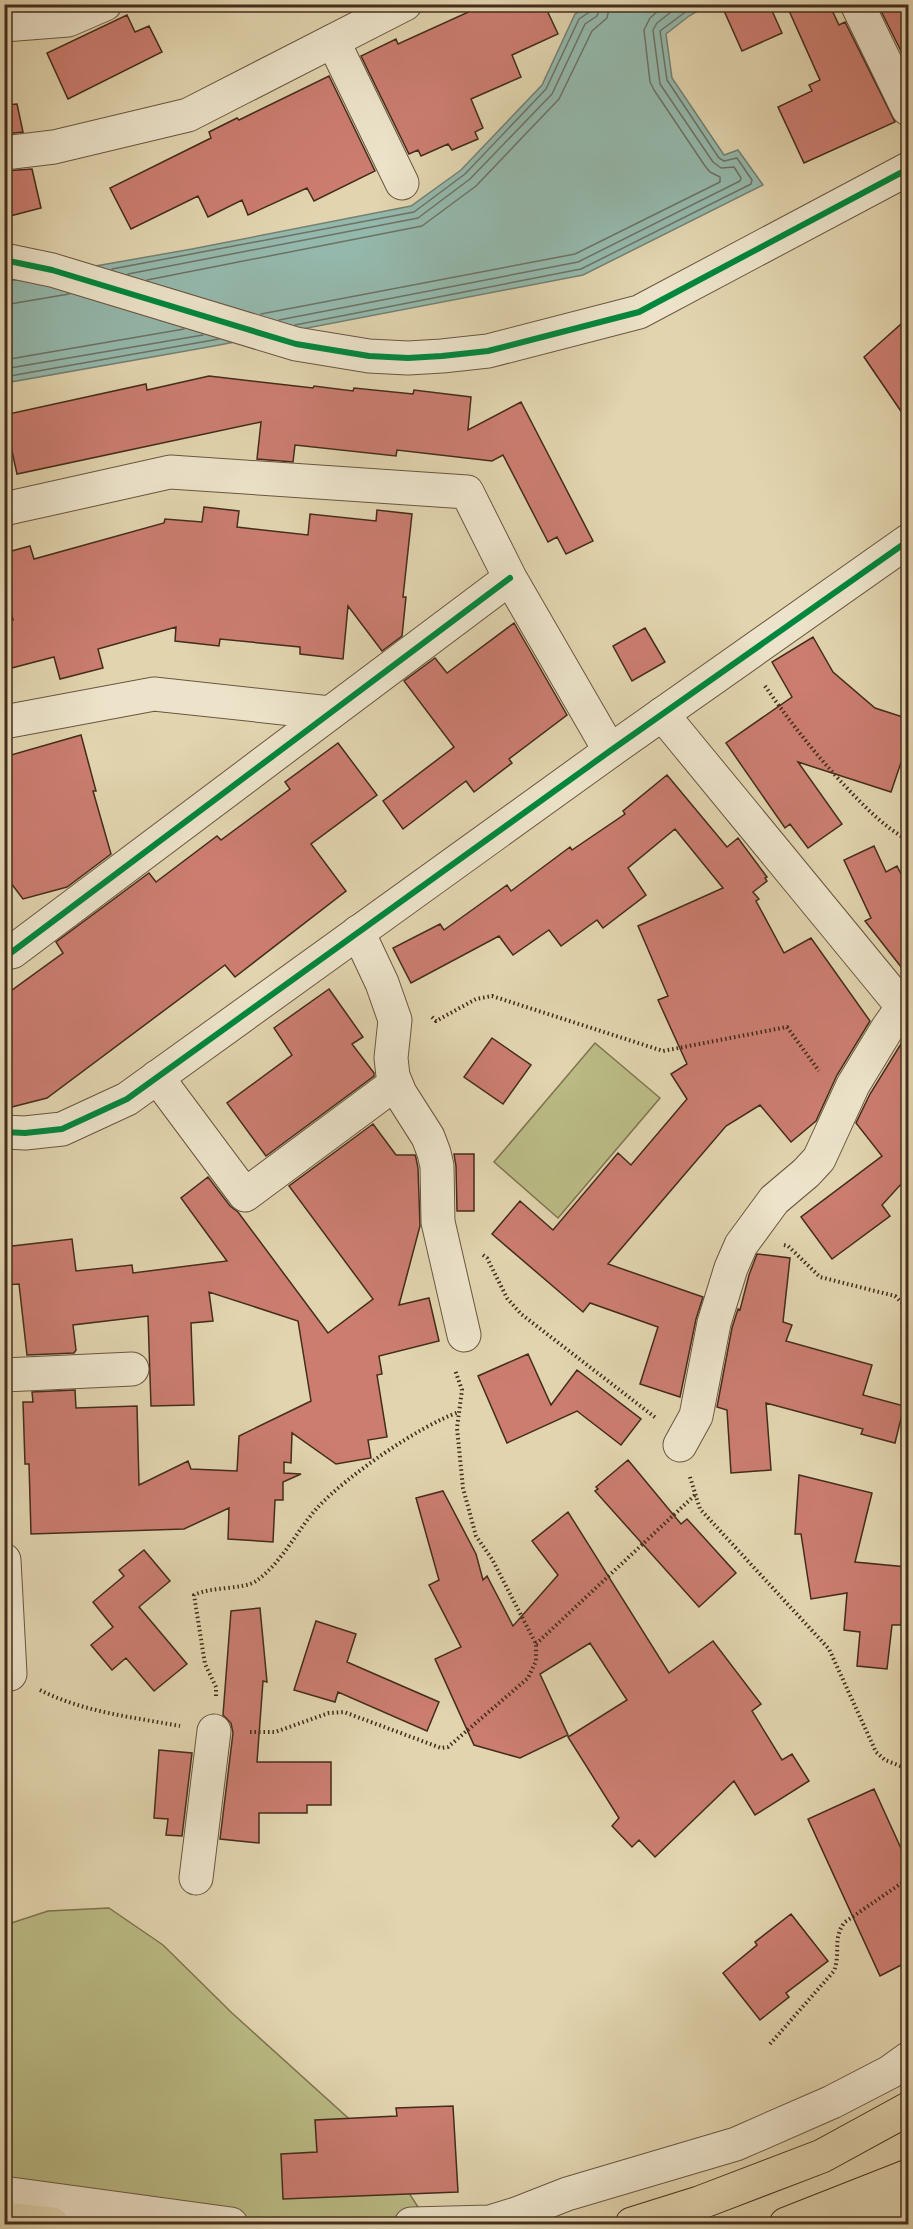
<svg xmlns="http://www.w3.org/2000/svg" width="913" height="2229" font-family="'IM FELL Great Primer',serif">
  <rect width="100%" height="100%" fill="#e1d4ae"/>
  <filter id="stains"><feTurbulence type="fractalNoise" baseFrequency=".00333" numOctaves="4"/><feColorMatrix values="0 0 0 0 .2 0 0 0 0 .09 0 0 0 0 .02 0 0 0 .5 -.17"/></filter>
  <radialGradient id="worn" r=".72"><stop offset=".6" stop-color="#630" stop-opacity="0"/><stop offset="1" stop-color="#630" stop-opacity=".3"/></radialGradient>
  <path fill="#babb85" stroke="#7f7450" stroke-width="1.5" d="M595,1043L660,1098L558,1218L494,1162Z
    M109,1908L163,1945L232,2013L378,2145L429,2224H5V1925L48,1911Z"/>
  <path fill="#94b8ac" stroke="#748072" stroke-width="1.5" d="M591,5H708L689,16L666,34L672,78L724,155L738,150L763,185L583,275L214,346L5,383V282L192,249L411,206L461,170L542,85L575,14Z"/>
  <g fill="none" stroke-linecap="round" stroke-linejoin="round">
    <path stroke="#6c7264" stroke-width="1.5" d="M112,269L414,212L465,174L546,89L579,19L591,11L593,4
      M128,274L418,218L470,179L552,94L585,24L597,16L601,4
      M147,280L422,226L476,186L559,99L592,31L607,18L610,4
      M4,305L69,294
      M261,314L575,254L720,182V177L710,172L705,166L654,90L650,82L644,30L650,18L666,4
      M279,320L578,262L740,181L741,178L734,167L721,168L713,162L660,84L653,30L657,23L681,4
      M295,325L581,269L751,184L752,180L737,158L724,161L719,158L667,80L660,31L696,4
      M4,360L184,329
      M4,369L203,335
      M4,377L219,339"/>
  </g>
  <path fill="#cb7d70" stroke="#442c1c" stroke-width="1.5" d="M486,4H544L558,34L512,55L521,77L471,99L483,128L475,132L478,139L452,150L448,144L421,156L418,150L409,154L361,56L396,39L398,44Z
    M721,4H769L782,33L742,51Z
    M786,4H829L839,25L845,22L895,122L804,163L778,107L812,91L809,85L820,80Z
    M884,4H909V67L879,7Z
    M127,15L135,32L149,26L162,52L68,99L47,53Z
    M329,76L375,171L314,201L307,188L248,215L242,200L208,217L198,196L131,229L110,188L211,138L209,132L237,118L239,120Z
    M17,104L23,132L4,134V105Z
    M32,169L41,208L10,216L4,191V171Z
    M909,317V423L864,357Z
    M209,376L313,388L314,386L353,391L354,388L413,394L414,390L471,397L468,430L521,402L593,541L566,554L557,537L548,542L503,455L492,461L397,450L396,456L295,445L293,462L257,459L261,422L17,474L4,415L146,384L147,390Z
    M204,507L239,511L237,527L308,535L310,514L376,521L377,510L412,514L403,597H406L402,636L382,651L348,606L343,659L300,654V647L220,639L219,646L175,641L176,627L98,649L103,668L60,679L54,657L4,670V622L13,620L4,590V553L30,546L34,559L164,523L165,519L202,522Z
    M514,623L567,715L509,759L512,763L474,792L466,781L403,829L383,801L454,747L404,681L435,658L447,673Z
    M645,628L665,662L632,681L613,646Z
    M813,637L833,672L875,708L909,719V739L891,792L798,762L842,824L808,848L790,824L785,828L726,743L792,697L772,662Z
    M81,735L96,791H93L111,854L67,887L23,899L4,874V757Z
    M338,743L377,795L311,844L346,891L235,977L225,965L47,1098L4,1109V996L63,953L56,942L149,873L156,882L217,836L221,840L290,789L285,782Z
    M667,775L727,847L738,838L767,877L765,878L767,881L753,892L759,899L756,901L784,953L811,938L870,1021L837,1075L816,1121L791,1142L760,1105L726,1126L608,1264L703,1297L696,1319L680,1397L640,1384L658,1327L590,1303L583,1312L492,1234L520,1201L553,1230L618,1153L631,1165L687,1099L671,1074L687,1064L658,1000L668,996L638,926L723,888L675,829L628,868L646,895L603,928L597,920L561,946L549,930L513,955L499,936L411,983L393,948L440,924L444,930L507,885L511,891L570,847L572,850L625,814L623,811Z
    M874,846L886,872L897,866L909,890V977L865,921L871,918L844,860Z
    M329,989L363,1037L352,1044L374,1073V1076L266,1156L227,1103L292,1055L274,1028Z
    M909,1031V1188L903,1182L882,1205L890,1216L832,1259L801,1217L882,1156L856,1123L870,1094Z
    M492,1038L531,1065L503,1104L464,1077Z
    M373,1124L396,1155H415L416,1158L418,1168L420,1226L399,1305L429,1298L439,1341L379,1356L382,1374L377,1375L387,1437L368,1440L371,1458L336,1464L292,1433L291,1463L284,1462V1473L301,1474L283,1482V1500H275L273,1542L228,1539L229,1508L184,1529L31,1534L29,1464H25L23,1402H33L32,1392L75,1390L76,1408L137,1406L139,1485L188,1461L191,1469L237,1471L239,1436L311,1401L298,1321L209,1292L213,1321L191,1323L194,1405L151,1406L148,1316L73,1325L76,1350L74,1353L27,1355L19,1284L4,1285V1247L72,1239L76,1271L132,1265L133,1273L227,1261L181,1198L208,1177L230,1206L238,1212L328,1333L373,1299L289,1186Z
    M454,1154H474V1211H457L456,1166Z
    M757,1254L790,1258L783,1322L792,1325L786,1341L872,1365L863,1395L904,1406L895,1443L861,1434L863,1429L766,1403L771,1470L731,1473L727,1410L717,1407L732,1328L738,1309L740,1310L749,1275Z
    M528,1354L551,1405L577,1370L641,1419L621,1445L577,1411L507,1443L478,1376Z
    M628,1460L681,1524L687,1519L736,1573L699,1607L595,1491L598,1489L596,1487Z
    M799,1475L872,1493L855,1562L907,1567L901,1625H892L887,1669L857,1666L860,1632L844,1630L847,1593L811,1599L801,1534H795Z
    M443,1491L476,1554L483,1580L487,1576L513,1626L558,1575L532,1541L568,1512L669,1673L713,1641L761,1704L752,1711L782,1760L792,1754L809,1781L755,1815L734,1781L655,1857L639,1840L632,1847L612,1826L619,1818L568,1737L627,1700L590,1643L540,1674L568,1735L520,1758L474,1745L435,1659L461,1647L429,1585L439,1580L416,1498Z
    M144,1550L170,1581L139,1607L187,1664L154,1691L126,1658L112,1670L91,1645L113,1627L93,1602L124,1576L119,1570Z
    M260,1608L267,1682L263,1681L257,1762H331V1805H307V1813H259V1843L220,1839L233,1733L231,1723L223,1715L231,1611Z
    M316,1621L356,1634L347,1662L439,1702L427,1731L338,1692L335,1702L294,1690Z
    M159,1750L192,1753L182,1836L166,1835L168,1819L154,1818Z
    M874,1789L909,1866V1961L880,1976L808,1819Z
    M791,1914L828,1961L786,1993L789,1997L760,2020L723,1973L757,1945L755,1942Z
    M453,2106L458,2192L283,2199L281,2154L317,2152L315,2120L397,2116L396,2108Z"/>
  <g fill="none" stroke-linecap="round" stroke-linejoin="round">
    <g stroke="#6b5640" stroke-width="35">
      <path id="minor" d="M857,4L908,109
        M4,25L68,20L105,4
        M333,41L402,183
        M4,509L170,472L467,492L510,578L610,751
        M662,714L902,1006
        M4,722L154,694L330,713
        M358,932L382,983L395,1020L391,1058L393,1076L400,1093L428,1137L434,1153L437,1166L438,1222L464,1335
        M4,953L12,952L510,578
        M157,1077L245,1195L396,1083
        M4,1375L132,1369
        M680,1445L696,1416L714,1323L731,1268L741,1245L774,1200L806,1173L819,1159L853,1085L887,1029L908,999
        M4,1560L10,1674
        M196,1878L214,1731
        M4,2193L231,2224
        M411,2224L490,2222L516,2214L567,2194L736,2144L832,2102L890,2072L908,2059"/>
    </g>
    <g stroke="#6b5640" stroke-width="35">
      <path id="tertiary" d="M4,153L54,147L188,115L405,4
        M4,260L52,270L296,344L369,356L408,358L442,356L488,351L639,312L908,169
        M4,1132L25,1133L62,1129L127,1099L610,751L908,541"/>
    </g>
    <g stroke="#442c1c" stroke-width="35">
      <path id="primary" d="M4,2219L52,2224
        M632,2224L699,2203L822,2156L908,2109
        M786,2224L908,2176
        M865,2224L908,2201"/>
    </g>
    <path stroke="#442c1c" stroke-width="4" stroke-dasharray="1.5 3" stroke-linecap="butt" d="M765,686C790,722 816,755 846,787C865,807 884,827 908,840
      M432,1017L436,1021L476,999L492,996L663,1051L787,1027L819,1071
      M784,1245L788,1246L820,1277L895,1296L908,1309
      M483,1255L487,1258L507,1298L521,1314L656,1418
      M690,1477L700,1509L829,1649L876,1752L885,1760L908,1769
      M536,1644L695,1495
      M40,1690C83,1712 132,1717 180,1726
      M216,1696V1687L205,1664L194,1595C212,1586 243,1590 256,1581C282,1563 297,1530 318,1507C347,1476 419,1426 459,1412
      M250,1732H275L329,1713L344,1712L441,1748L448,1747L528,1678L536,1661V1644L492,1559L476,1536L463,1488L457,1428L462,1390L455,1370
      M770,2044L834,1971C841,1953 832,1938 845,1922L906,1880L908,1876"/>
    <use href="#minor" stroke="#ece3ca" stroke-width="33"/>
    <use href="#tertiary" stroke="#ece3ca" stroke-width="33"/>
    <use href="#primary" stroke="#e1d4ae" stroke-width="33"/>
    <g stroke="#ece3ca" stroke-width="10">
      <path id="cycleway" d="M4,260L52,270L296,344L369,356L408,358L442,356L488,351L639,312L908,169
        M4,953L12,952L510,578
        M4,1132L25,1133L62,1129L127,1099L610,751L908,541"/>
    </g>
    <use href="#cycleway" stroke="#00873e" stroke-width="6"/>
  </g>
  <rect width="913" height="2229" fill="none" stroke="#e1d4ae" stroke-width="24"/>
  <rect x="6" y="6" width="901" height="2217" fill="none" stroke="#442c1c" stroke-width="3"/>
  <rect x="12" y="12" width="889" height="2205" fill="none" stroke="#442c1c" stroke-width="1.5"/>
  <rect width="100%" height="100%" filter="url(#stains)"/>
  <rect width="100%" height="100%" fill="url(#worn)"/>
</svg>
